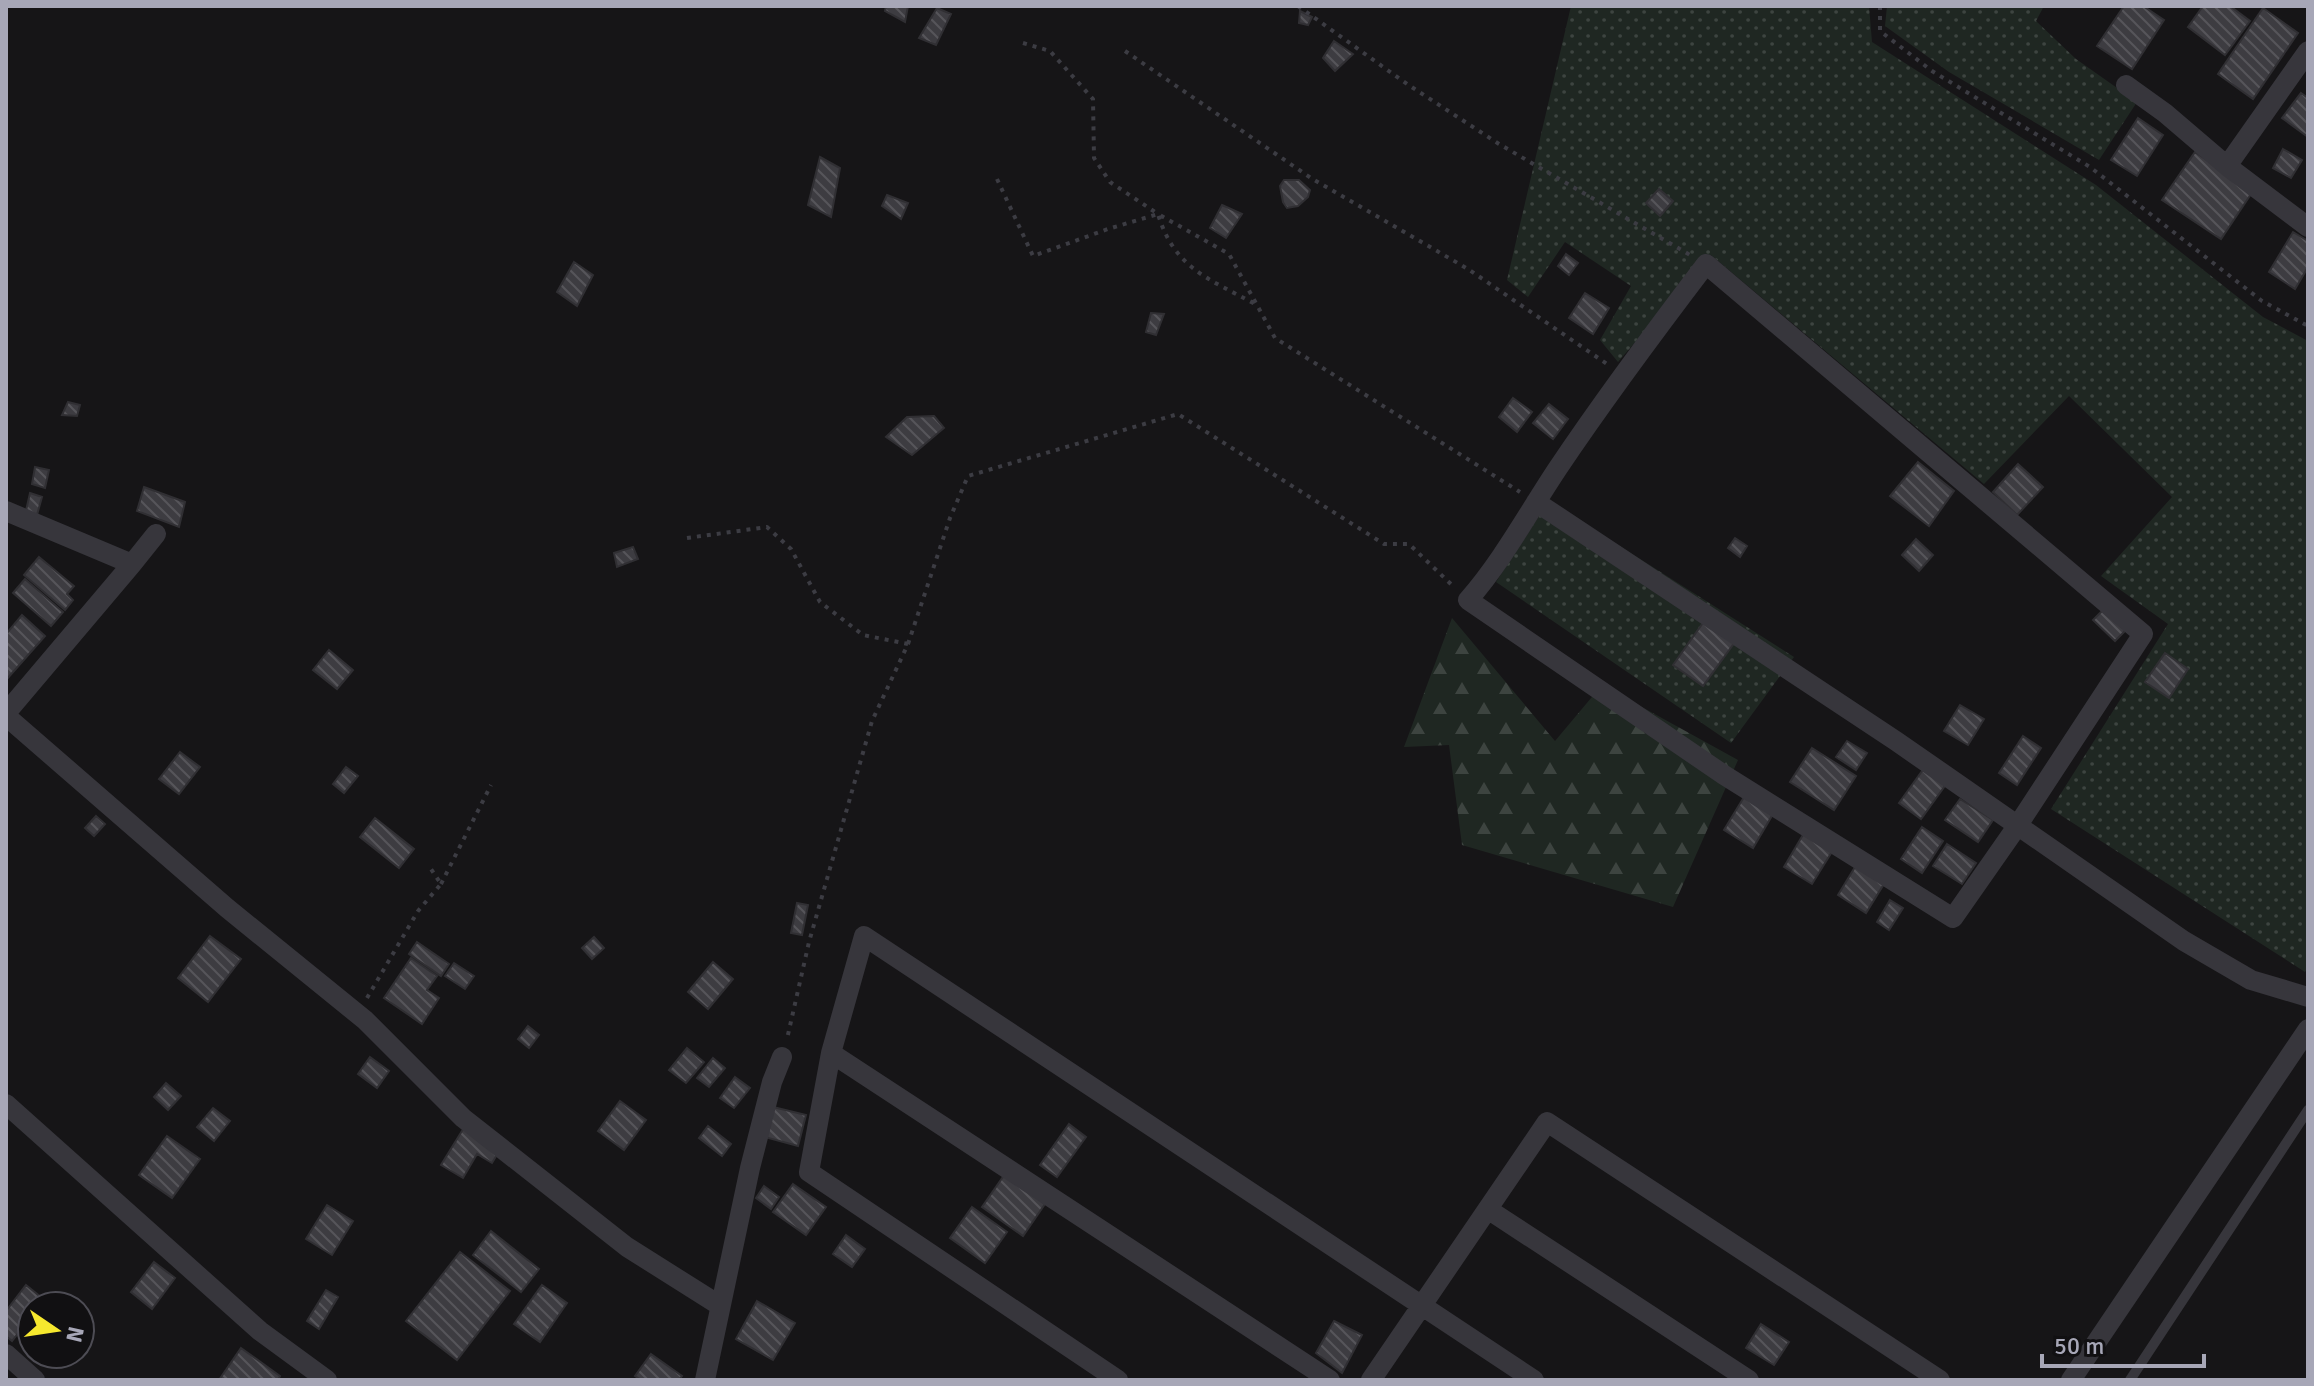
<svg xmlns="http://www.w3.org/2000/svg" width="2314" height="1386" font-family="Signika,sans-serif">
  <defs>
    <pattern id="grass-dots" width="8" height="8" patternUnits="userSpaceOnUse" patternTransform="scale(2)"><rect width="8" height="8" fill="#1f2722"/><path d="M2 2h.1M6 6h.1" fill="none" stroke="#3d4440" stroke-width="1.8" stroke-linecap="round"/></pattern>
    <pattern id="forest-firs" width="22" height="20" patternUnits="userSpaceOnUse" patternTransform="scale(2)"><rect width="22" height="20" fill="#1f2722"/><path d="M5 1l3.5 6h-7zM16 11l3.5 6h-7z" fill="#3d4440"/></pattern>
    <pattern id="building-back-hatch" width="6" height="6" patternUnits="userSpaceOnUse" patternTransform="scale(2)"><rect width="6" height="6" fill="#3d3c41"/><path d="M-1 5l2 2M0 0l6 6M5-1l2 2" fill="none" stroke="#56555a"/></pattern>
  </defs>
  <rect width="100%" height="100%" fill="#161517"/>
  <path fill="url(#grass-dots)" d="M1571,6H1869L1872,42L2096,185L2263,317L2308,341V967L2305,972L2051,809L2168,624L2101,576L2172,497L2069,396L1984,484L1711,255L1618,362L1600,340L1631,286L1565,242L1528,297L1507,280Z
    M1887,6H2044L2036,21L2076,59L2137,102L2099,160L1949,72L1885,26Z
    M1549,501L1794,657L1731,743L1496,582Z"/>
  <path fill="url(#forest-firs)" d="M1452,618L1555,741L1602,685L1738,760L1673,907L1462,845L1449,745L1404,747Z"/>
  <path fill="url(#building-back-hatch)" stroke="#302f33" stroke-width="2" d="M886,6H908L905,22L885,11Z
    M2124,6H2143L2164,20L2132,69L2097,46Z
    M2203,6H2230L2250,21L2225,55L2188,27Z
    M937,8L951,14L936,45L919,38Z
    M2263,8L2298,33L2253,99L2218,74Z
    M1300,11L1312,17L1308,25L1299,23Z
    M1334,41L1353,54L1335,71L1323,58Z
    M2301,93L2308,98V137L2282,118Z
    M2138,118L2163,135L2137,176L2111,160Z
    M2283,149L2302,160L2291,178L2273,168Z
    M2195,152L2253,191L2221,239L2162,200Z
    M820,157L840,168L831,217L808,205Z
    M1284,180H1299L1310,190L1308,197L1298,206L1287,208L1283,202L1280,186Z
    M1659,189L1673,201L1660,216L1646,203Z
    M887,195L908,203L901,219L882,206Z
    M1222,205L1242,214L1226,238L1210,228Z
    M2293,232L2308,241V267L2295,289L2269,272Z
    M1566,254L1578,263L1569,275L1558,266Z
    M574,262L593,275L577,306L557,292Z
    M1585,293L1609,308L1593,334L1569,318Z
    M1151,313L1164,314L1156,335L1146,332Z
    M1513,398L1532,412L1517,432L1499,417Z
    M68,402L80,405L77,416L62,415Z
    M1549,404L1568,419L1553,439L1533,423Z
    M934,416L944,428L912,455L886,437L907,417Z
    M1918,462L1954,491L1929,526L1890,496Z
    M2018,464L2043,487L2017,515L1993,492Z
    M35,467L49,470L45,488L32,484Z
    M144,487L185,502L179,527L137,511Z
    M30,493L42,497L35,522L25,515Z
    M1735,538L1747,546L1740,557L1728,548Z
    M1916,539L1933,555L1919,571L1902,555Z
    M633,547L638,559L617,567L614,553Z
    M39,557L74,586L67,594L73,600L65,610L24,575Z
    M25,579L63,612L51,626L13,593Z
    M2106,607L2128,628L2115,641L2093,620Z
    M22,615L45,636L6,680V634Z
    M1705,620L1735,642L1703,686L1673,665Z
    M329,650L353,670L337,689L313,670Z
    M2165,653L2188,669L2169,698L2145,682Z
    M1960,705L1984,719L1968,745L1944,731Z
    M2023,736L2041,748L2017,785L1999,773Z
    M1847,741L1867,753L1856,770L1836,757Z
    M1812,748L1856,776L1834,810L1790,782Z
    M180,752L200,767L179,794L159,779Z
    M346,767L358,776L344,793L333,784Z
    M1925,767L1947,783L1921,819L1899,803Z
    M1744,797L1773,814L1753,848L1724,830Z
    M1960,799L1993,820L1978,842L1945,820Z
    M96,816L105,824L94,836L85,828Z
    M375,818L414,849L399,868L360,837Z
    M1922,827L1943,841L1922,873L1901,859Z
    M1804,833L1833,850L1812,884L1784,867Z
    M1947,844L1976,863L1962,884L1933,866Z
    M1858,862L1887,879L1866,913L1838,895Z
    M1890,900L1903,908L1889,930L1877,922Z
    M797,903L808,905L802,935L791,933Z
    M210,936L241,959L208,1002L178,978Z
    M594,937L604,948L592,959L582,948Z
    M417,942L449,964L441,976L409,954Z
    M411,958L437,976L427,990L439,998L422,1024L384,998Z
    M713,962L733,979L708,1009L688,992Z
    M454,963L474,976L465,989L445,976Z
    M528,1026L539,1035L529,1048L518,1039Z
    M687,1048L704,1062L686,1083L669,1070Z
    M370,1057L389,1071L377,1088L358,1074Z
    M713,1058L725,1068L709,1087L697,1078Z
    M735,1077L750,1088L734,1108L720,1098Z
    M166,1083L181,1096L168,1110L154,1097Z
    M620,1101L646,1120L624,1150L598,1131Z
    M769,1106L806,1115L798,1146L761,1136Z
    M213,1108L230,1121L214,1141L197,1127Z
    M1069,1124L1086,1137L1057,1177L1040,1165Z
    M465,1126L501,1148L492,1163L477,1154L463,1178L441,1165Z
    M708,1126L731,1144L722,1156L699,1138Z
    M167,1136L200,1159L172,1198L139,1175Z
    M1005,1174L1045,1204L1023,1236L982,1207Z
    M793,1184L826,1207L806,1235L773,1212Z
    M764,1186L779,1197L771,1209L756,1198Z
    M327,1205L353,1221L332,1255L306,1239Z
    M972,1207L1007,1232L985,1263L950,1238Z
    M491,1231L539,1269L521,1292L473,1255Z
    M846,1235L865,1249L852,1267L833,1254Z
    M460,1252L510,1291L457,1360L406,1321Z
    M154,1262L175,1278L152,1309L131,1292Z
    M26,1285L52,1306H32V1326L27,1322L12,1341L6,1336V1311Z
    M542,1285L567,1303L540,1342L514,1324Z
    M326,1290L338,1297L319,1329L307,1321Z
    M757,1301L795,1323L773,1360L736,1339Z
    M1334,1321L1362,1335L1342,1373L1316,1353Z
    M1761,1324L1789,1342L1774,1365L1746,1348Z
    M241,1348L280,1376L278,1380H219Z
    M651,1354L682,1376L679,1380H641L635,1376Z"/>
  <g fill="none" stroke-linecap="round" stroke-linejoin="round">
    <path stroke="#3c3c43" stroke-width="4" stroke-dasharray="4 6" stroke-linecap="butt" d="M1298,6L1407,84L1499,144L1690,255
      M1880,6V31L1932,71L2090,167L2262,301L2308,326
      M1023,43L1050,51L1093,99L1094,158L1110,182L1158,214C1174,268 1209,279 1255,304
      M1125,51L1311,178L1468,269L1607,364
      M997,179L1033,256L1108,229L1158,214L1229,254L1275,338L1520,492
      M687,538L767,527L791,549L820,602L863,635L908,644L872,721L809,942L787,1039
      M908,644L950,518L968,476L1178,414L1384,544H1409L1455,588
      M441,884L491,785
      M367,998L418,911L441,884L429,866"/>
    <path stroke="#37363c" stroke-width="10" d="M2130,1380L2308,1110"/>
    <path stroke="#37363c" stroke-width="20" d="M2308,51L2227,166L2308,227
      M2126,85L2165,113L2227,166
      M1706,264L2143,634L2018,825L1953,918L1724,775L1468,600C1503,560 1528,513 1558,468C1605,398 1655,331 1706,264Z
      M1536,502L1896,741L2184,941L2251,980L2308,997
      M6,511L132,564L6,713
      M132,564L156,534
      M6,716L227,908L365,1020L463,1118L627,1247L719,1305
      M831,1053L1330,1380
      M6,1104L260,1331L327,1380
      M1489,1210L1749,1380
      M6,1354L35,1380
      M705,1380L750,1168L772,1082L782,1057
      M1118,1380L809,1172L831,1053L864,936L1534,1380
      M1371,1380L1547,1122L1940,1380
      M2071,1380L2308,1029"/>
  </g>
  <rect width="2314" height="1386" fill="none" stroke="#a7a7b7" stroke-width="16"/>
  <g transform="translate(56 1330) rotate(103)"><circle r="38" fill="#111012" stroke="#4d4c54" stroke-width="2"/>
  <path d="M0-6L14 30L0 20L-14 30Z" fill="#f6e82e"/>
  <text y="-12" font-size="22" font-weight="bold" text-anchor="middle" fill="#a7a7b7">N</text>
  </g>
  <path d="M2042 1354v12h162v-12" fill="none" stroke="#a7a7b7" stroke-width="4"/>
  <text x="2054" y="1354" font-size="24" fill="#a7a7b7" stroke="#111012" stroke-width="6" paint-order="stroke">50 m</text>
</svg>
